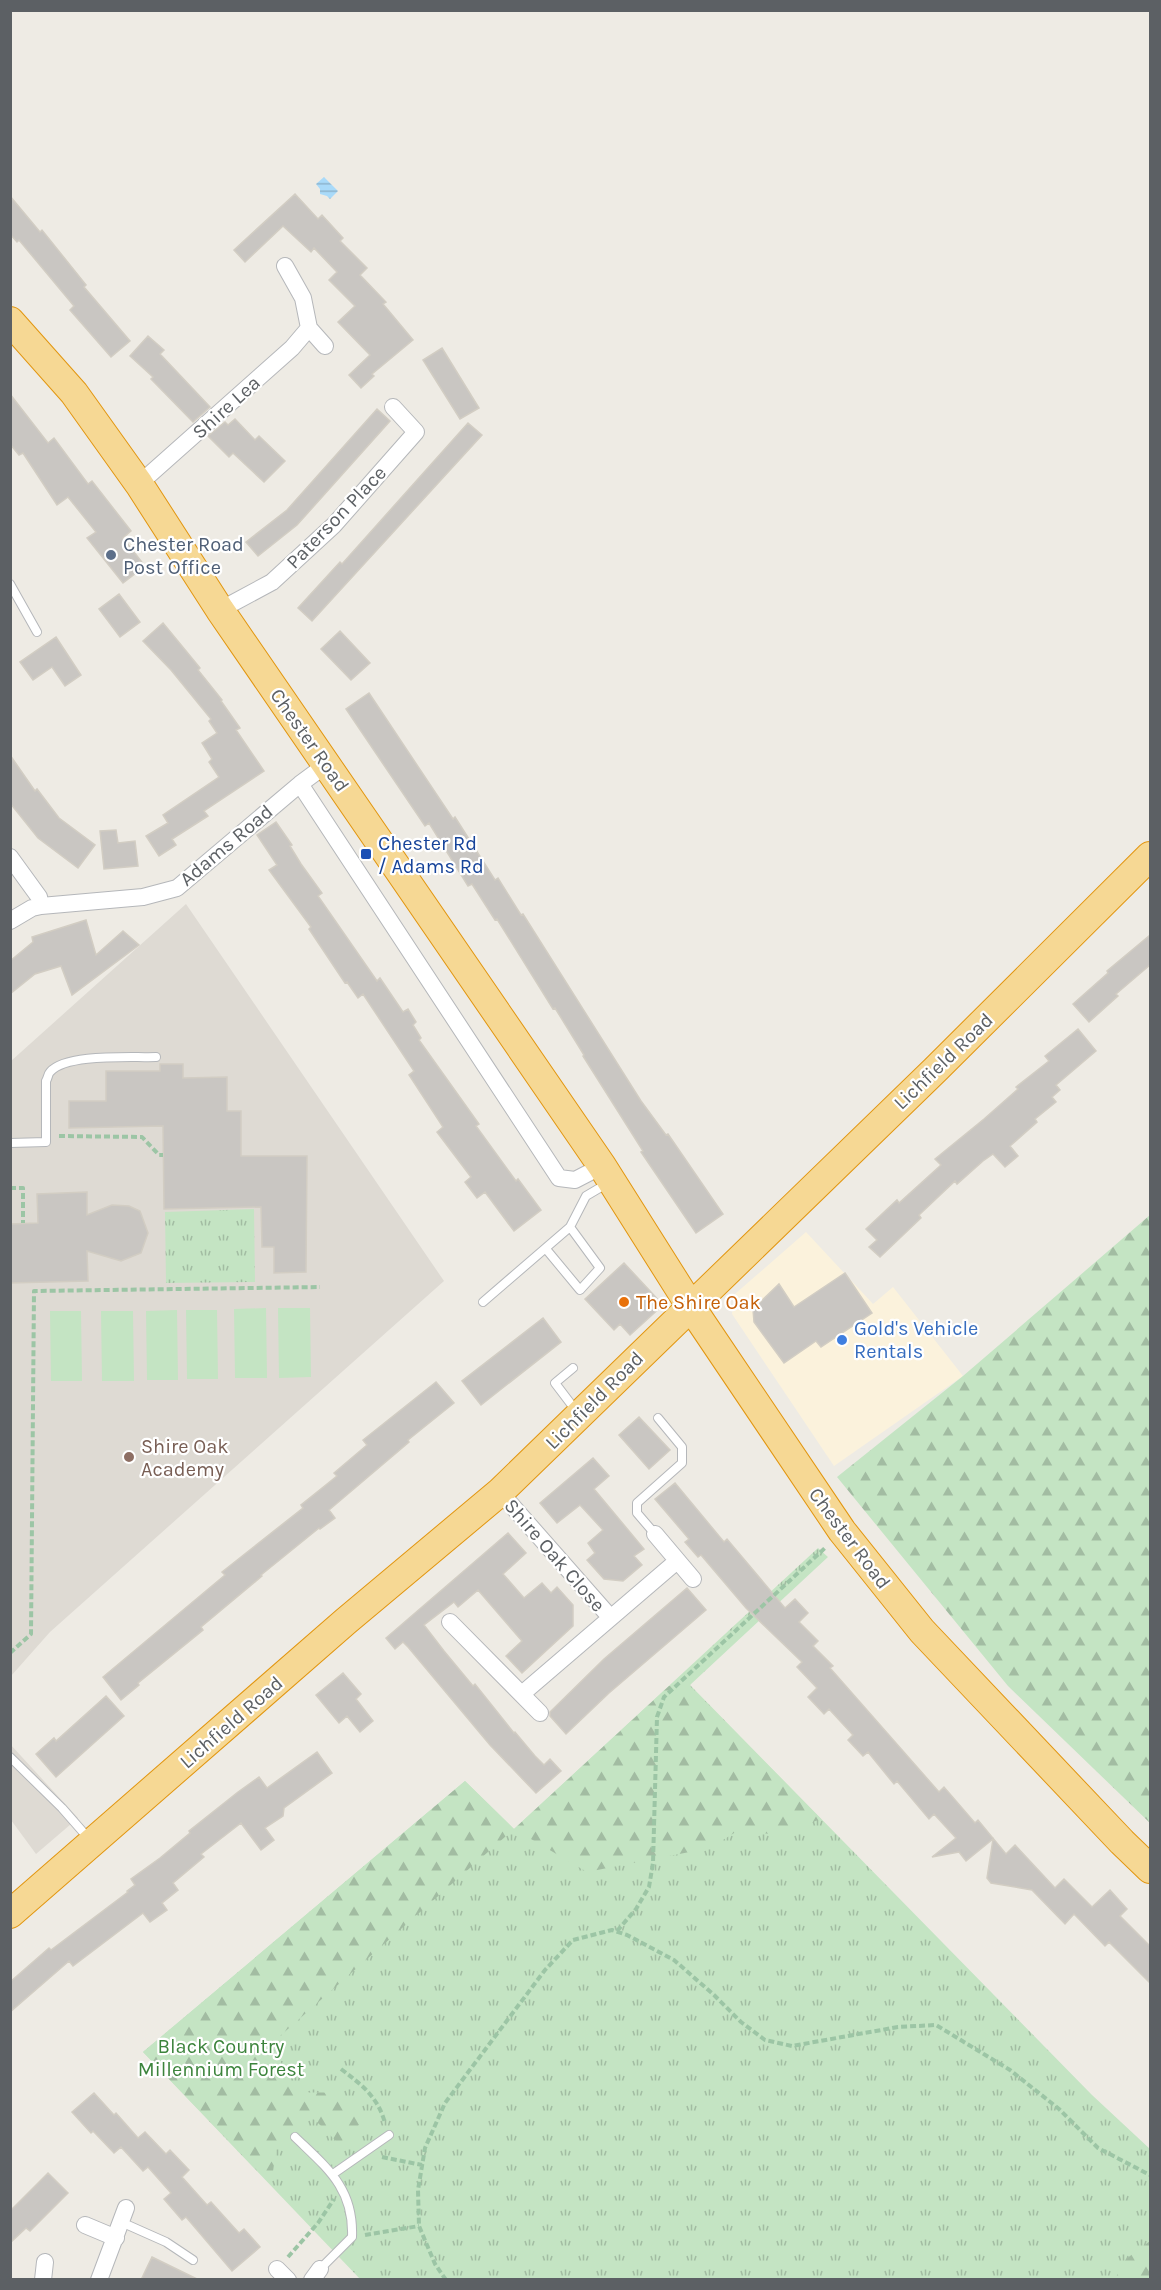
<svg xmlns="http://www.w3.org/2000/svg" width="1161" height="2290" font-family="Karla,sans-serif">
  <defs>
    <pattern id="grass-tufts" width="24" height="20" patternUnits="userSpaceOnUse" patternTransform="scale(1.5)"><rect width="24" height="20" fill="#c4e4c3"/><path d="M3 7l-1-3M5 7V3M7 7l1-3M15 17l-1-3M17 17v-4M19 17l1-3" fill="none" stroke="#a2bca2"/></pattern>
    <pattern id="forest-firs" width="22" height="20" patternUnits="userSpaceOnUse" patternTransform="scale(1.5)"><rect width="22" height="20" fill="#c4e4c3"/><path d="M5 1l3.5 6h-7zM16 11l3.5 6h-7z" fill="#a2bca2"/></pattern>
    <pattern id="water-rules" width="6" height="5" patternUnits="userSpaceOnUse" patternTransform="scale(1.5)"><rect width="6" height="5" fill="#a9daf9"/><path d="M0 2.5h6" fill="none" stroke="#8db4cd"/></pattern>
  </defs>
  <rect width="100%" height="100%" fill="#eeebe4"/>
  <path fill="#fbf2dc" d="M806,1232L873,1304L893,1287L963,1376L834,1466L732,1314L735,1294Z"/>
  <path fill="#dedad3" d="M186,904L444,1281L50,1632L11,1676V1061Z
    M10,1744L78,1818L36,1854L11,1820Z"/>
  <path fill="url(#grass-tufts)" d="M254,1209L255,1282L166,1283L165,1212Z
    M818,1548L828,1557L690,1685L1092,2095L1150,2149V2279H360L143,2052L465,1781L514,1829Z"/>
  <path fill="url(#forest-firs)" d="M1150,1215V1823L1008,1686L837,1477L963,1376Z
    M689,1685L821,1819L778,1835L739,1830L710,1848L587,1872L514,1829L271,2044L297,2092C330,2094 350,2086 361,2123L339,2144L308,2113L277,2144L271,2185L143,2052L465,1781L514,1829L669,1686Z
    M1150,2241V2279H1115L1126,2259Z"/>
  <path fill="#c4e4c3" d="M266,1308L267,1378H235L234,1309Z
    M278,1308H310L311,1377L279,1378Z
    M177,1310L178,1380H147L146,1311Z
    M186,1310H217L218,1379H187Z
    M81,1311L82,1381H51L50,1311Z
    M133,1311L134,1381H102L101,1311Z"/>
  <path fill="url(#water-rules)" d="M324,177L338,191L330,199L327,196L320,194V189L316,184Z"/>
  <path fill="#c9c6c2" stroke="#d2cdc3" stroke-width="1.5" d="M295,194L318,219L322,215L343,238L340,241L367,268L360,275L386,302L383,304L413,340L372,374L374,376L361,388L349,375L370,355L338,322L355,306L329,280L337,272L314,248L311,252L283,226L245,262L234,250Z
    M10,196L40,232L42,230L86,285L84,287L130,341L111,357L70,310L74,306L19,240L17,242L10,234Z
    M148,336L164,350L160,354L210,407L193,422L151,379L153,377L130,356Z
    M442,348L479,408L460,419L423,360Z
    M10,394L48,443L54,438L88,484L92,481L131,531L123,538L145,566L123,583L87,538L96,532L68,497L57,505L23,453L19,455L10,444Z
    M377,409L390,421L297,525L258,556L246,542L287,510Z
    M235,419L255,440L259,436L285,461L264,482L233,453L229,457L208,436L225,422L228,425Z
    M468,423L482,435L312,621L298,608L340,562L342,564Z
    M119,594L140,622L120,637L99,609Z
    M163,623L200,668L198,670L222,700L221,701L240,728L236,730L264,771L204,811L208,816L172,839L176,845L159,856L146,836L168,823L163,815L219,777L209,762L212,759L202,743L217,733L209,721L211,719L171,670L143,641Z
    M340,631L370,663L351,680L321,649Z
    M56,637L81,675L65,686L52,667L33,680L20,662Z
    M369,693L453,819L455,817L495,880L498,878L521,915L523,914L641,1101L666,1135L668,1134L723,1214L696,1233L641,1152L643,1151L583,1056L584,1055L555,1008L553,1009L497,919L495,920L472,884L468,886L429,823L425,826L346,709Z
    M10,755L35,791L37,789L59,818L95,845L78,868L38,838L10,803Z
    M276,822L292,845L290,846L301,864L322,893L318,896L377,981L380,978L403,1012L408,1009L416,1022L413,1025L421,1038L419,1040L479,1124L476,1126L516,1181L518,1179L541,1210L514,1231L485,1192L477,1198L465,1182L471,1177L437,1132L443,1127L409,1075L414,1071L363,994L358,998L347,982L345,983L309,929L311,927L269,870L277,865L257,835Z
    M116,830L118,843L135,841L138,866L104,869L100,831Z
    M86,920L96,955L123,931L139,945L72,995L61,966L35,974L10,994V961L33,942L32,937Z
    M1150,935V965L1116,994L1118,996L1089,1022L1073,1004L1108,973L1107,971Z
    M1078,1029L1096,1051L1056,1085L1060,1090L1052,1097L1056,1102L1035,1119L1037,1122L1010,1146L1018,1156L1005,1167L993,1154L983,1161L957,1184L955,1181L919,1215L921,1218L880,1257L869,1247L877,1240L866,1229L897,1200L899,1203L941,1165L935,1159L984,1119L1018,1089L1016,1087L1049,1061L1045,1056Z
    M160,1064H183V1078L227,1077V1111H241V1156H307L306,1272L274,1273V1247H262L261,1207L164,1209L163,1126L69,1128V1101H106V1071H160Z
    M87,1192V1215L112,1205L129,1206L140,1211L148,1233L141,1253L121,1261L87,1251L88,1281L10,1283V1224L38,1223L37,1194Z
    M624,1263L663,1305L630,1335L620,1324L614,1330L585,1299Z
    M845,1273L872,1313L821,1347L816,1341L784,1363L754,1322L753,1309L779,1284L794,1307Z
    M543,1318L561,1342L481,1405L462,1381Z
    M436,1382L454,1403L408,1440L409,1442L329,1510L335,1518L320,1529L319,1528L261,1575L262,1576L201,1627L203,1630L138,1683L139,1685L121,1700L103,1677L225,1575L222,1572L303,1508L301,1505L337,1476L334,1473L367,1445L363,1440Z
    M639,1417L670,1450L649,1469L619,1435Z
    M593,1458L609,1476L594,1489L644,1549L634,1556L642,1565L623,1581L604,1579L587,1560L595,1553L588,1543L603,1530L580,1505L557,1523L540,1503Z
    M675,1483L724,1542L727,1539L785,1608L795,1599L808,1613L799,1622L818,1641L813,1646L833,1666L830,1668L939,1792L944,1787L975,1823L978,1820L1006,1854L1015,1845L1055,1888L1064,1879L1092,1907L1110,1890L1127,1909L1120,1916L1150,1946V1983L1109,1942L1105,1946L1074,1914L1065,1924L1032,1890L991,1883L987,1878L993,1839L966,1861L959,1852L932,1857L956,1838L934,1814L929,1819L897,1781L894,1784L868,1752L863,1756L848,1740L853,1735L829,1709L824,1714L808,1697L817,1688L797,1667L802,1662L746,1608L701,1555L698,1557L685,1542L689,1539L655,1499Z
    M508,1533L526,1553L503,1574L524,1598L542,1583L551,1593L557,1587L573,1605V1626L522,1673L506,1656L522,1641L478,1590L458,1607L454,1602L424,1625L444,1651L473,1686L475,1684L514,1733L515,1732L535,1756L544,1765L550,1759L561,1771L536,1793L490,1745L408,1647L403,1642L395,1649L386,1638Z
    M687,1588L706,1610L609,1693L566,1734L550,1716V1712L604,1659Z
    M343,1673L361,1694L356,1699L373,1721L360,1732L347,1716L339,1723L316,1695Z
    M106,1696L124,1716L56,1777L36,1754L54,1738L56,1741Z
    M317,1752L332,1773L284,1808L283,1816L265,1828L274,1840L261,1850L241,1823L201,1854L204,1857L173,1883L178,1890L162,1903L167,1910L150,1922L143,1913L73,1966L69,1961L10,2012V1982L49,1948L51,1950L128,1892L127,1891L135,1885L131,1879L160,1858L190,1833L189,1831L238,1792L259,1777L267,1788Z
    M94,2093L114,2115L116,2113L138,2138L145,2132L166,2154L170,2150L189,2170L182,2177L207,2205L211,2202L239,2233L244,2229L260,2247L232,2271L186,2217L182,2220L164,2199L171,2193L148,2167L143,2171L121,2147L114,2153L93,2131L91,2133L72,2112Z
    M48,2173L68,2193L30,2231L26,2228L10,2243V2211Z
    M152,2257L199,2280H141Z"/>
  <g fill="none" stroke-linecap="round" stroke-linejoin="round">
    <g stroke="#b5b7ba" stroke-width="10">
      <path id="lane" d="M10,584L37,632
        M10,1143L46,1142V1081C48,1078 48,1074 50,1072C66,1053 132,1058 156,1057
        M546,1249L580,1290L600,1268L570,1227
        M483,1302L570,1227L586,1196L608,1183
        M573,1368L555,1383L577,1412
        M655,1534L637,1513V1503L682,1463V1447L658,1418
        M10,1757L62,1808L90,1840
        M295,2137C327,2168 354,2188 352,2237L320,2269
        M333,2174L389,2135
        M121,2222L166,2242L193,2260"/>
    </g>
    <g stroke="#b5b7ba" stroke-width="18">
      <path id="street" d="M285,266L303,298L309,328L325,346
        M139,484L292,348L309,328
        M220,610L272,582L334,525L416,432L393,407
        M300,784L559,1178L575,1180L602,1166
        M10,857L39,897L41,906
        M10,921L32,908L41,906L143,897L177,888L300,784L327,764
        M500,1492L610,1617
        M655,1534L693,1579
        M450,1622L540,1713
        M523,1693L677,1561
        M85,2225L116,2238
        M277,2269L288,2280
        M43,2280L45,2262
        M99,2280L126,2208
        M312,2280L320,2269"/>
    </g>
    <g stroke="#e29610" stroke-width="30">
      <path id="highway" d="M10,321L74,393L139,484L220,610L602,1166L691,1307L842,1531L922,1631L1122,1842L1150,1869
        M10,1914L346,1621L500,1492L935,1070L1150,856"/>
    </g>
    <path stroke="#9cc5a5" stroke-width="4" stroke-dasharray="6 3" stroke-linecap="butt" d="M59,1136L142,1137L159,1155H163
      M10,1188H23V1223
      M10,1653L31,1634L34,1291L320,1287
      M617,1931L636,1909L649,1887L653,1863L657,1717L664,1697L826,1547
      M341,2069C362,2085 378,2097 385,2123
      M382,2157L422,2165
      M365,2235L419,2226
      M288,2257L318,2223L334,2199
      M446,2280L435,2264L419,2226L418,2190L425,2148L445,2103L545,1970L573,1940L612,1930L627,1935L674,1960L714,1995L741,2022L765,2040L792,2046L898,2027L936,2025L1010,2070L1059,2109L1098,2148L1150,2175"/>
    <use href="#lane" stroke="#fff" stroke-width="8"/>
    <use href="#street" stroke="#fff" stroke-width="16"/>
    <use href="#highway" stroke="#f6d894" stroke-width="28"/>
  </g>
  <circle fill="#5c6f8a" stroke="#fff" stroke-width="2" cx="111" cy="555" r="6"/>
  <rect fill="#1a4fb4" stroke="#fff" stroke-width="2" x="360" y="848" width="12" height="12" rx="3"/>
  <circle fill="#e8710a" stroke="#fff" stroke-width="2" cx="624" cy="1302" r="6"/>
  <circle fill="#3f7fe0" stroke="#fff" stroke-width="2" cx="842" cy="1340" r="6"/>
  <circle fill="#8d6e63" stroke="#fff" stroke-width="2" cx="129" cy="1457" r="6"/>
  <g text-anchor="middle" stroke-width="4.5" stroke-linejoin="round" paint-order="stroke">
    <g font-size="20" fill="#5c6064" stroke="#fff">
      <text transform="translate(226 407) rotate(-42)" y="7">Shire Lea</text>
      <text transform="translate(336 517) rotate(-46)" y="7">Paterson Place</text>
      <text transform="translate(310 740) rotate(55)" y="7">Chester Road</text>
      <text transform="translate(226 845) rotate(-40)" y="7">Adams Road</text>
      <text transform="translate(943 1061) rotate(-44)" y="7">Lichfield Road</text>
      <text transform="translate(594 1400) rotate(-45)" y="7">Lichfield Road</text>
      <text transform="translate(850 1538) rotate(53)" y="7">Chester Road</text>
      <text transform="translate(555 1555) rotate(49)" y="7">Shire Oak Close</text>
      <text transform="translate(231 1722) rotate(-41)" y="7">Lichfield Road</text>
    </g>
    <g font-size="20" fill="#4e5e75" stroke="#fff" text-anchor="start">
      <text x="123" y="551">Chester Road<tspan x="123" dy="23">Post Office</tspan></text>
    </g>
    <g font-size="20" fill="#164399" stroke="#fff" text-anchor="start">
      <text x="378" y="850">Chester Rd<tspan x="378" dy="23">/ Adams Rd</tspan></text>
    </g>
    <g font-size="20" fill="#c56008" stroke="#fff" text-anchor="start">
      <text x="636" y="1309">The Shire Oak</text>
    </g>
    <g font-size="20" fill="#366cbe" stroke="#fff" text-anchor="start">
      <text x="854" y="1335">Gold's Vehicle<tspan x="854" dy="23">Rentals</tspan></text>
    </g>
    <g font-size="20" fill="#785e54" stroke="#fff" text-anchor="start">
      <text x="141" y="1453">Shire Oak<tspan x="141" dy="23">Academy</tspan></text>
    </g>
    <g font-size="20" fill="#3c843c" stroke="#fff">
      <text x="221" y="2053">Black Country<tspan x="221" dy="23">Millennium Forest</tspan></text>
    </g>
  </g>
  <rect width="1161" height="2290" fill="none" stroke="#5c6064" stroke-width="24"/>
</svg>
